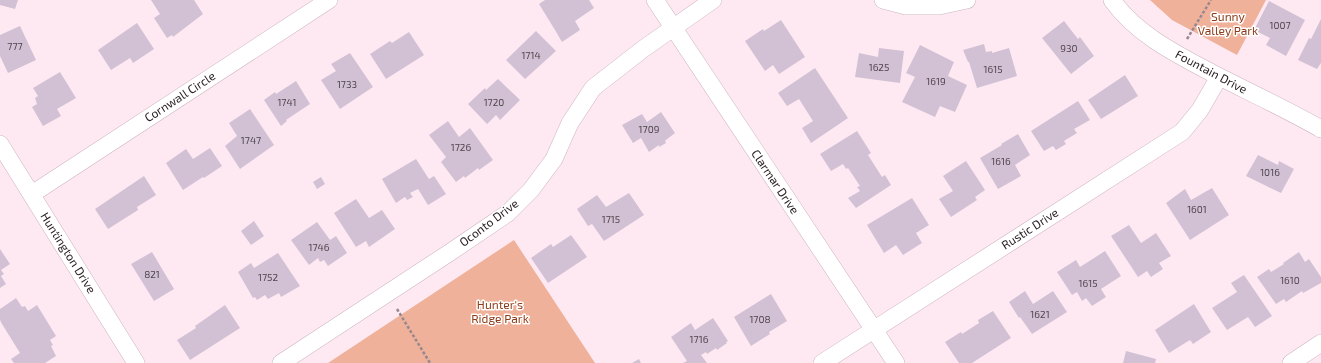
<svg xmlns="http://www.w3.org/2000/svg" width="1321" height="363" font-family="'Exo 2',sans-serif">
  <rect width="100%" height="100%" fill="#fee9f2"/>
  <path fill="#efb199" d="M1150,0H1266L1237,55L1172,20Z
    M514,240L595,363H328Z"/>
  <path fill="#d2c1d4" d="M0,0H18L15,9L0,5Z
    M151,0H194L203,14L173,37L172,35L167,38L154,18L160,14Z
    M545,0H589L594,8L575,21L580,30L562,42L555,30L539,4Z
    M1269,1L1305,20L1286,56L1266,45L1270,38L1254,30Z
    M1321,19V63L1317,69L1298,60L1309,38L1311,39Z
    M781,20L805,57L779,74L773,65L765,71L745,41L763,29L764,31Z
    M1064,21L1078,39L1080,37L1094,56L1071,74L1042,38Z
    M137,23L154,49L133,63L130,58L111,70L98,50Z
    M20,26L36,60L8,73L0,56V35Z
    M536,31L556,51L525,79L506,60Z
    M409,32L424,55L386,79L370,54L390,41L392,43Z
    M984,44L986,52L992,51V53L1009,48L1017,76L977,88L969,62H968L963,50Z
    M920,45L954,62L948,76L967,85L955,112L940,106L935,117L902,102L915,77L906,73Z
    M879,48L904,51L900,83L855,77L859,53L878,57Z
    M350,53L373,87L340,109L321,80L336,71L331,64Z
    M815,68L848,118L811,143L802,128L813,121L799,99L787,106L778,93Z
    M60,72L76,98L57,109L61,116L43,126L32,107L37,104L35,98L38,96L33,88Z
    M1125,75L1138,96L1101,119L1088,100Z
    M498,79L520,100L500,120L496,115L487,124L468,104L485,88L486,90Z
    M296,81L310,104L286,120L287,121L281,126L264,100L275,92L276,94Z
    M1078,101L1090,120L1074,129L1077,133L1064,141L1066,144L1056,150L1053,146L1044,151L1031,131Z
    M250,109L274,145L240,169L225,146L237,136L229,123Z
    M661,112L675,133L666,140L665,141L666,143L659,147V145L649,152L641,138L633,143L622,125L642,114L647,122Z
    M448,121L459,137L470,128L493,160L479,170L478,168L465,178L464,176L456,182L441,162L446,157L429,135Z
    M857,131L871,153L868,155L882,177L885,175L891,185L856,208L848,198L860,191L857,187L860,186L848,168L846,169L843,164L831,171L820,154Z
    M1018,134L1030,155L1015,165L1021,176L998,189L980,158L1002,145L1001,144Z
    M210,148L222,166L204,178L203,177L183,190L166,163L186,149L193,159Z
    M1258,155L1278,165L1279,161L1294,169L1281,193L1246,176Z
    M416,159L429,179L434,176L446,194L428,205L418,189L410,193L413,197L407,200L405,197L396,203L382,179Z
    M966,161L985,190L975,197L977,200L951,217L939,199L953,191L943,176Z
    M144,176L156,195L137,207L138,210L108,229L95,209Z
    M321,177L325,184L317,189L313,182Z
    M1212,188L1229,215L1190,240L1166,203L1185,189L1191,200Z
    M629,193L644,215L604,241L592,224L588,226L577,209L597,195L606,207Z
    M912,198L929,225L916,233L922,243L903,255L896,245L884,253L867,225Z
    M356,199L369,218L382,210L395,229L369,247L366,241L356,247L334,213Z
    M254,221L264,236L251,245L241,231Z
    M317,222L330,240L336,236L347,253L328,266L324,260L320,262L318,258L309,265L291,240Z
    M1129,225L1141,243L1156,233L1171,256L1159,263L1163,269L1151,277L1147,271L1138,277L1111,236Z
    M571,235L587,257L548,283L531,258L551,244L553,247Z
    M0,249L10,264L1,270L4,274L1,276L6,284L0,288Z
    M1105,251L1121,276L1101,289L1106,297L1092,306L1086,298L1082,301L1077,292L1072,295L1057,272L1076,260L1080,267Z
    M152,252L174,289L154,301L131,264Z
    M1299,252L1305,262L1309,259L1321,277V283L1303,293L1302,291L1286,302L1284,299L1276,304L1257,277L1269,269L1271,272L1284,264L1283,263Z
    M278,253L300,286L281,297L279,293L268,299L265,295L257,300L255,297L253,298L238,272L251,263L254,268Z
    M1244,275L1272,316L1255,327L1248,317L1227,330L1212,308L1237,292L1231,283Z
    M1025,291L1033,304L1053,291L1067,312L1032,334L1020,317L1019,318L1009,302Z
    M771,294L787,321L769,332L770,334L751,346L734,317Z
    M16,298L22,307L25,306L28,311L37,305L56,336L50,340L53,345L51,346L56,356L45,363H14L11,359L20,353L2,324L0,320V309Z
    M1194,304L1211,332L1193,344L1190,340L1169,353L1155,330Z
    M225,305L240,328L190,360L177,340L196,328L195,326Z
    M993,311L1011,338L972,363H959L945,342L961,332L962,334L979,323L978,320Z
    M713,318L728,341L726,342L727,343L717,350L716,348L707,354L706,352L701,355L707,363H683L687,361L671,337L691,323L695,330Z
    M1126,351L1156,359L1155,363H1123Z
    M639,359L641,363H632Z"/>
  <g fill="none" stroke-linecap="round" stroke-linejoin="round">
    <g stroke="#cdb4bf" stroke-width="18">
      <path id="minor" d="M655,0L896,363
        M883,0L906,6H939L967,0
        M1112,0C1136,34 1176,54 1212,73C1249,92 1286,109 1321,129
        M0,144L136,363
        M32,194L329,0
        M281,363L449,253L508,213L531,190L554,159L570,123L593,88L643,49L713,0
        M822,363L1182,132L1200,110L1219,77
        M1291,363L1321,343"/>
    </g>
    <path stroke="#97888f" stroke-width="2.5" stroke-dasharray="3 2" stroke-linecap="butt" d="M1187,39L1211,0
      M397,309L430,363"/>
    <use href="#minor" stroke="#fff" stroke-width="17"/>
  </g>
  <g text-anchor="middle" stroke-width="3" stroke-linejoin="round" paint-order="stroke">
    <g font-size="10" fill="#50454d">
      <text x="1280" y="29">1007</text>
      <text x="15" y="50">777</text>
      <text x="1069" y="52">930</text>
      <text x="531" y="59">1714</text>
      <text x="879" y="71">1625</text>
      <text x="993" y="73">1615</text>
      <text x="936" y="85">1619</text>
      <text x="347" y="88">1733</text>
      <text x="287" y="106">1741</text>
      <text x="494" y="106">1720</text>
      <text x="649" y="133">1709</text>
      <text x="251" y="144">1747</text>
      <text x="461" y="151">1726</text>
      <text x="1001" y="165">1616</text>
      <text x="1270" y="176">1016</text>
      <text x="1197" y="213">1601</text>
      <text x="611" y="223">1715</text>
      <text x="319" y="251">1746</text>
      <text x="152" y="278">821</text>
      <text x="268" y="281">1752</text>
      <text x="1290" y="284">1610</text>
      <text x="1088" y="287">1615</text>
      <text x="1040" y="318">1621</text>
      <text x="760" y="323">1708</text>
      <text x="699" y="343">1716</text>
    </g>
    <g font-size="12" fill="#8c3b19" stroke="#fff">
      <text x="1228" y="21">Sunny<tspan x="1228" dy="14">Valley Park</tspan></text>
      <text x="500" y="309">Hunter's<tspan x="500" dy="14">Ridge Park</tspan></text>
    </g>
    <g font-size="12" fill="#251c20" stroke="#fff">
      <text transform="translate(1211 72) rotate(28)" y="4">Fountain Drive</text>
      <text transform="translate(180 97) rotate(-33)" y="4">Cornwall Circle</text>
      <text transform="translate(775 182) rotate(56)" y="4">Clarmar Drive</text>
      <text transform="translate(489 223) rotate(-37)" y="4">Oconto Drive</text>
      <text transform="translate(1030 229) rotate(-33)" y="4">Rustic Drive</text>
      <text transform="translate(68 253) rotate(58)" y="4">Huntington Drive</text>
    </g>
  </g>
</svg>
